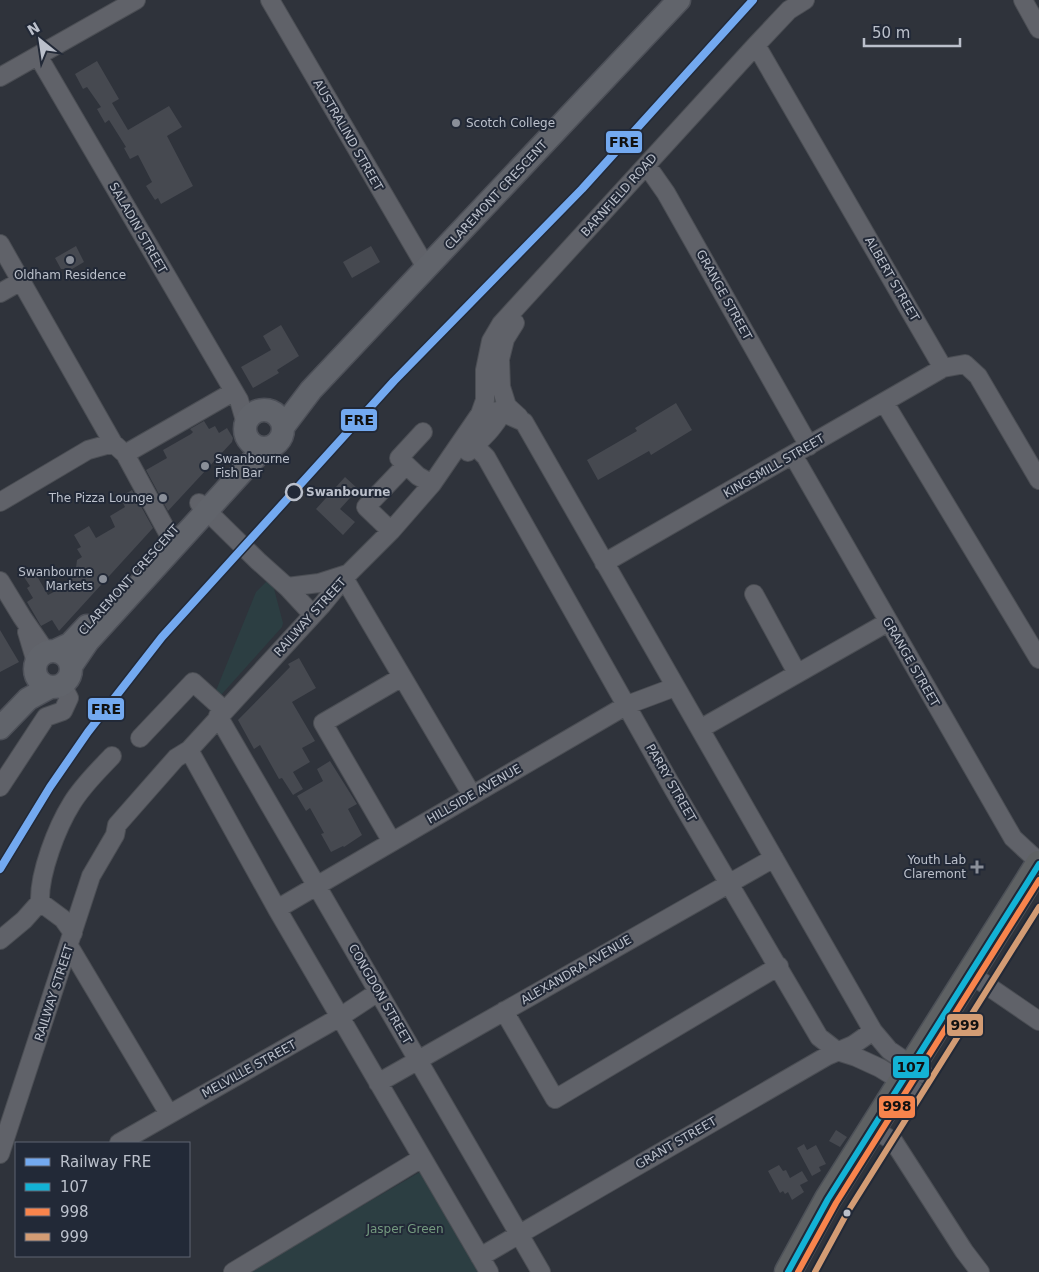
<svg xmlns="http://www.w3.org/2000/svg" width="1039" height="1272" font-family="'DejaVu Sans',sans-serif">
  <rect width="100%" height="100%" fill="#2f333b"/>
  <path fill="#2c3e42" d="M268,580L273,585L283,623L282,627L221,695L215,693L256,592Z
    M420,1172L479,1272H248Z"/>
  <path fill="#464950" d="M97,61L119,99L112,103L128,130L169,106L182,127L167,136L193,186L161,204L158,198L155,200L146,186L152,182L138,155L130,159L124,148L126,147L109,120L105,123L97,109L101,107L87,87L83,89L75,74Z
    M76,246L84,262L67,272L65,269H61L55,258Z
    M371,246L380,262L352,278L343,262Z
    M281,325L299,356L277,370L279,373L253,388L241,367L271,350L263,336Z
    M676,403L692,430L651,455L649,451L598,480L587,460L637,431L635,428Z
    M204,421L209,429L215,426L219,433L227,428L233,438L232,442L168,511L146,470L167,458L163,450L191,434L193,432L190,429Z
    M345,477L358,489L340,509L355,522L343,535L316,509Z
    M132,490L153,528L59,631L52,620L41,626L27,602L33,598L27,588L30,586L24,577L34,571L48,595L71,583L69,579L75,576L77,560L82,557L77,549L81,547L74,535L89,526L96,538L115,527L110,516L125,507L120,497Z
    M0,630L19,662L0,672Z
    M299,658L316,688L292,702L315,741L302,748L310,762L293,772L303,789L293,795L282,778L279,779L260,745L254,749L238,720L290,667L288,664Z
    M330,761L357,804L348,809L362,835L344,847L343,846L331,852L321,834L324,833L310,808L306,811L297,796L323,781L317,769Z
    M836,1130L847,1137L840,1147L829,1141Z
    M804,1144L807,1150L816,1145L826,1164L819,1167L821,1171L812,1176L797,1148Z
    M779,1165L783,1171L786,1170L790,1178L802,1171L808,1181L800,1185L804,1192L792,1200L788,1192L785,1194L783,1191L780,1193L768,1171Z"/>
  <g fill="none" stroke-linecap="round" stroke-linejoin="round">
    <g stroke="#4b4e54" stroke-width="20">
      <path id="minor" d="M270,0L427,269
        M1023,0L1039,29
        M760,52L943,368L965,364L978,376L1039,480
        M38,56L239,400L246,424
        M0,77L136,0
        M652,173L666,193L809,446
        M0,244L113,443L125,454L169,535
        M0,293L21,281
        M515,323L505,339L500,359L501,387L507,406L519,417
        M884,402L1039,659
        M480,414L499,411L524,422L873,1031L889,1050L924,1074
        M423,432L399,458L418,476L432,484
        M468,434L475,446L486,457L674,790L819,1037L837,1051L856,1057L880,1068L914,1089
        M468,452C482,439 500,423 505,404
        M125,454L233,392
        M793,455L1013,838L1039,862
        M0,502L88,450L113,443
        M199,503L258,561L287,587L313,615
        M391,531L366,507L406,465
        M604,563L943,368
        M344,578L472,795
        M0,581L22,617L46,652
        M287,587L319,583L347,574
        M754,594L797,673
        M27,632L36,662
        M218,716L541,1272
        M700,729L888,622
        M140,738L193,682L224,710
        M189,750L277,909L489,1272
        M0,787L46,717L63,711L69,698L62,685
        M392,842L323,723L402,677
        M277,909L627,705L675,687
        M73,933L63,919L40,902C39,873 57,827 72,803C83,785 98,771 112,756
        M0,940L24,920L40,902
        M69,946L169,1114
        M982,982L1039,1021
        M504,1011L555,1099L779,966
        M378,1083L774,858
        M885,1136L894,1142L964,1251L980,1272
        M119,1143L340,1017L378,992
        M0,1154L91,876L115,835L117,825L176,758L189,750L322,605L344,578L391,531L432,484L480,414L485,400V370L491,341L501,324L756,45L789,10L805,0
        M480,1257L827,1056L853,1045L873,1031
        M233,1272L422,1158"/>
    </g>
    <g stroke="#4d5058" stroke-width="25">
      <path id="major" d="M245 429a19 19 0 1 1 38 0a19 19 0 1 1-38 0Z
        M283,427L311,390L679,0
        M35 669a18 18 0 1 1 36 0a18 18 0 1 1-36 0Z
        M55,651L70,644L87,626
        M71,666L88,641L264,448
        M0,728L28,699L50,687"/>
    </g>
    <g stroke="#4c5057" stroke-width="29">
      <path id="highway" d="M788,1272L828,1199L1039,864"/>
    </g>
    <use href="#minor" stroke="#606269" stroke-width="18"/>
    <use href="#major" stroke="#61646b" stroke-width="22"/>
    <use href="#highway" stroke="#5e6163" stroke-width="26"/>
    <g stroke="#222937" stroke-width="10">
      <path id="bus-1" d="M788,1272L828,1199L1039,864"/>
    </g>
    <g stroke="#222937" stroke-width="10">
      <path id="bus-2" d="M798,1272L836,1203L1039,880"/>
    </g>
    <g stroke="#222937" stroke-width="10">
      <path id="bus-3" d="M815,1272L847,1213L1039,907"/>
    </g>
    <use href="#bus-1" stroke="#13b2d5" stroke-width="6"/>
    <use href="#bus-2" stroke="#f8844c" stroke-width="6"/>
    <use href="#bus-3" stroke="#d39c74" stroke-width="6"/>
    <g stroke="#222937" stroke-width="11">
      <path id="rail-1" d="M0,869L50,787L88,732L162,637L394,381L582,189L753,0"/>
    </g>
    <use href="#rail-1" stroke="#73a9f0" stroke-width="8"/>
  </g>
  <g fill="#8a8f99" stroke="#222937" stroke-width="2">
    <circle cx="456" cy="123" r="5"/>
    <circle cx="70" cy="260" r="5"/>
    <circle cx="205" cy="466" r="5"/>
    <circle cx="163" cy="498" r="5"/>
    <circle cx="103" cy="579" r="5"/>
    <path d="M974.5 859.5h5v5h5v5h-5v5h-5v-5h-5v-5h5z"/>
  </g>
  <circle fill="#222937" stroke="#bbc0cb" stroke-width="2.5" cx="294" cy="492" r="8"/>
  <circle fill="#bbc0cb" stroke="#222937" stroke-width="2" cx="847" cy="1213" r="4.5"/>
  <g text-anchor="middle" stroke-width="4" stroke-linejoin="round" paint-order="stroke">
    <g font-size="12" fill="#bbc0cb" stroke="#222937" text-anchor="end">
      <text x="466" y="127" text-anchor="start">Scotch College</text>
      <text x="70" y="279" text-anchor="middle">Oldham Residence</text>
      <text x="215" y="463" text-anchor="start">Swanbourne<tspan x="215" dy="14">Fish Bar</tspan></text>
      <text x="153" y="502">The Pizza Lounge</text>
      <text x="93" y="576">Swanbourne<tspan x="93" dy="14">Markets</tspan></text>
      <text x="966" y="864">Youth Lab<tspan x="966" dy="14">Claremont</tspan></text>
    </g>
    <g font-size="12" fill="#bbc0cb" stroke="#222937">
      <text transform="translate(348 135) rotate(60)" y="4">AUSTRALIND STREET</text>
      <text transform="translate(496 195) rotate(-47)" y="4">CLAREMONT CRESCENT</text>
      <text transform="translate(619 195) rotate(-48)" y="4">BARNFIELD ROAD</text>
      <text transform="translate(138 228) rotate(60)" y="4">SALADIN STREET</text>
      <text transform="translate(892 279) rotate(60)" y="4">ALBERT STREET</text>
      <text transform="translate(724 295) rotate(61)" y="4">GRANGE STREET</text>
      <text transform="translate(774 466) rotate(-30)" y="4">KINGSMILL STREET</text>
      <text transform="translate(129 580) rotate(-48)" y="4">CLAREMONT CRESCENT</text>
      <text transform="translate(310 617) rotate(-48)" y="4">RAILWAY STREET</text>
      <text transform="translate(911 662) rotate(60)" y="4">GRANGE STREET</text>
      <text transform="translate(671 783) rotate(60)" y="4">PARRY STREET</text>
      <text transform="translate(474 794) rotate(-30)" y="4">HILLSIDE AVENUE</text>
      <text transform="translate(576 970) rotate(-30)" y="4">ALEXANDRA AVENUE</text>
      <text transform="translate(54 993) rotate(-72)" y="4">RAILWAY STREET</text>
      <text transform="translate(380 994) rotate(60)" y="4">CONGDON STREET</text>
      <text transform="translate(249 1069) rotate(-29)" y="4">MELVILLE STREET</text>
      <text transform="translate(676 1143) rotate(-30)" y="4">GRANT STREET</text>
    </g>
    <g font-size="12" font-weight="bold" fill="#bbc0cb" stroke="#222937" text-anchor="start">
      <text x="306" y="496">Swanbourne</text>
    </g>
    <g font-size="12" fill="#749a7f" stroke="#222937">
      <text x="405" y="1233">Jasper Green</text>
    </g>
  </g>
  <g stroke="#222937" stroke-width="2">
    <rect x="605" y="130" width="38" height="24" rx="5" fill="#73a9f0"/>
    <rect x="340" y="408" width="38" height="24" rx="5" fill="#73a9f0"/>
    <rect x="87" y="697" width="38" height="24" rx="5" fill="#73a9f0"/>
    <rect x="946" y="1013" width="38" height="24" rx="5" fill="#d39c74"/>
    <rect x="892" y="1055" width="38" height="24" rx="5" fill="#13b2d5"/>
    <rect x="878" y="1095" width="38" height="24" rx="5" fill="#f8844c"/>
  </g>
  <g font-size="14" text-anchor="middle" font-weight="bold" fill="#111">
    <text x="624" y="147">FRE</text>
    <text x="359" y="425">FRE</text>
    <text x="106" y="714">FRE</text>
    <text x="965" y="1030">999</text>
    <text x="911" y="1072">107</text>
    <text x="897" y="1111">998</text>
  </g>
  <rect x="15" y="1142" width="175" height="115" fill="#222937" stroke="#5f6572"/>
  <rect x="25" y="1158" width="25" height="8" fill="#73a9f0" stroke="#5f6572"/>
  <text x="60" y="1167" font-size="15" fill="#bbc0cb">Railway FRE</text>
  <rect x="25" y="1183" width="25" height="8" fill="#13b2d5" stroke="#5f6572"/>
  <text x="60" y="1192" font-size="15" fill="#bbc0cb">107</text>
  <rect x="25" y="1208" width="25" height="8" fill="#f8844c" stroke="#5f6572"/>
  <text x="60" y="1217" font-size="15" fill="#bbc0cb">998</text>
  <rect x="25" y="1233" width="25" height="8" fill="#d39c74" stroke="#5f6572"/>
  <text x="60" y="1242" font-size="15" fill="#bbc0cb">999</text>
  <g transform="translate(40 40) rotate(330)" stroke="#222937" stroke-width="4" paint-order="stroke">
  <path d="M0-4L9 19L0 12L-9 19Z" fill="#bbc0cb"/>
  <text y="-8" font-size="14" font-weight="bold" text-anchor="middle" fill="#bbc0cb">N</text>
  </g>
  <path d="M864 38v8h96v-8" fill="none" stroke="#bbc0cb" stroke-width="2.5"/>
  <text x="872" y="38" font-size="15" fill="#bbc0cb" stroke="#222937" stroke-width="4" paint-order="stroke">50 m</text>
</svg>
